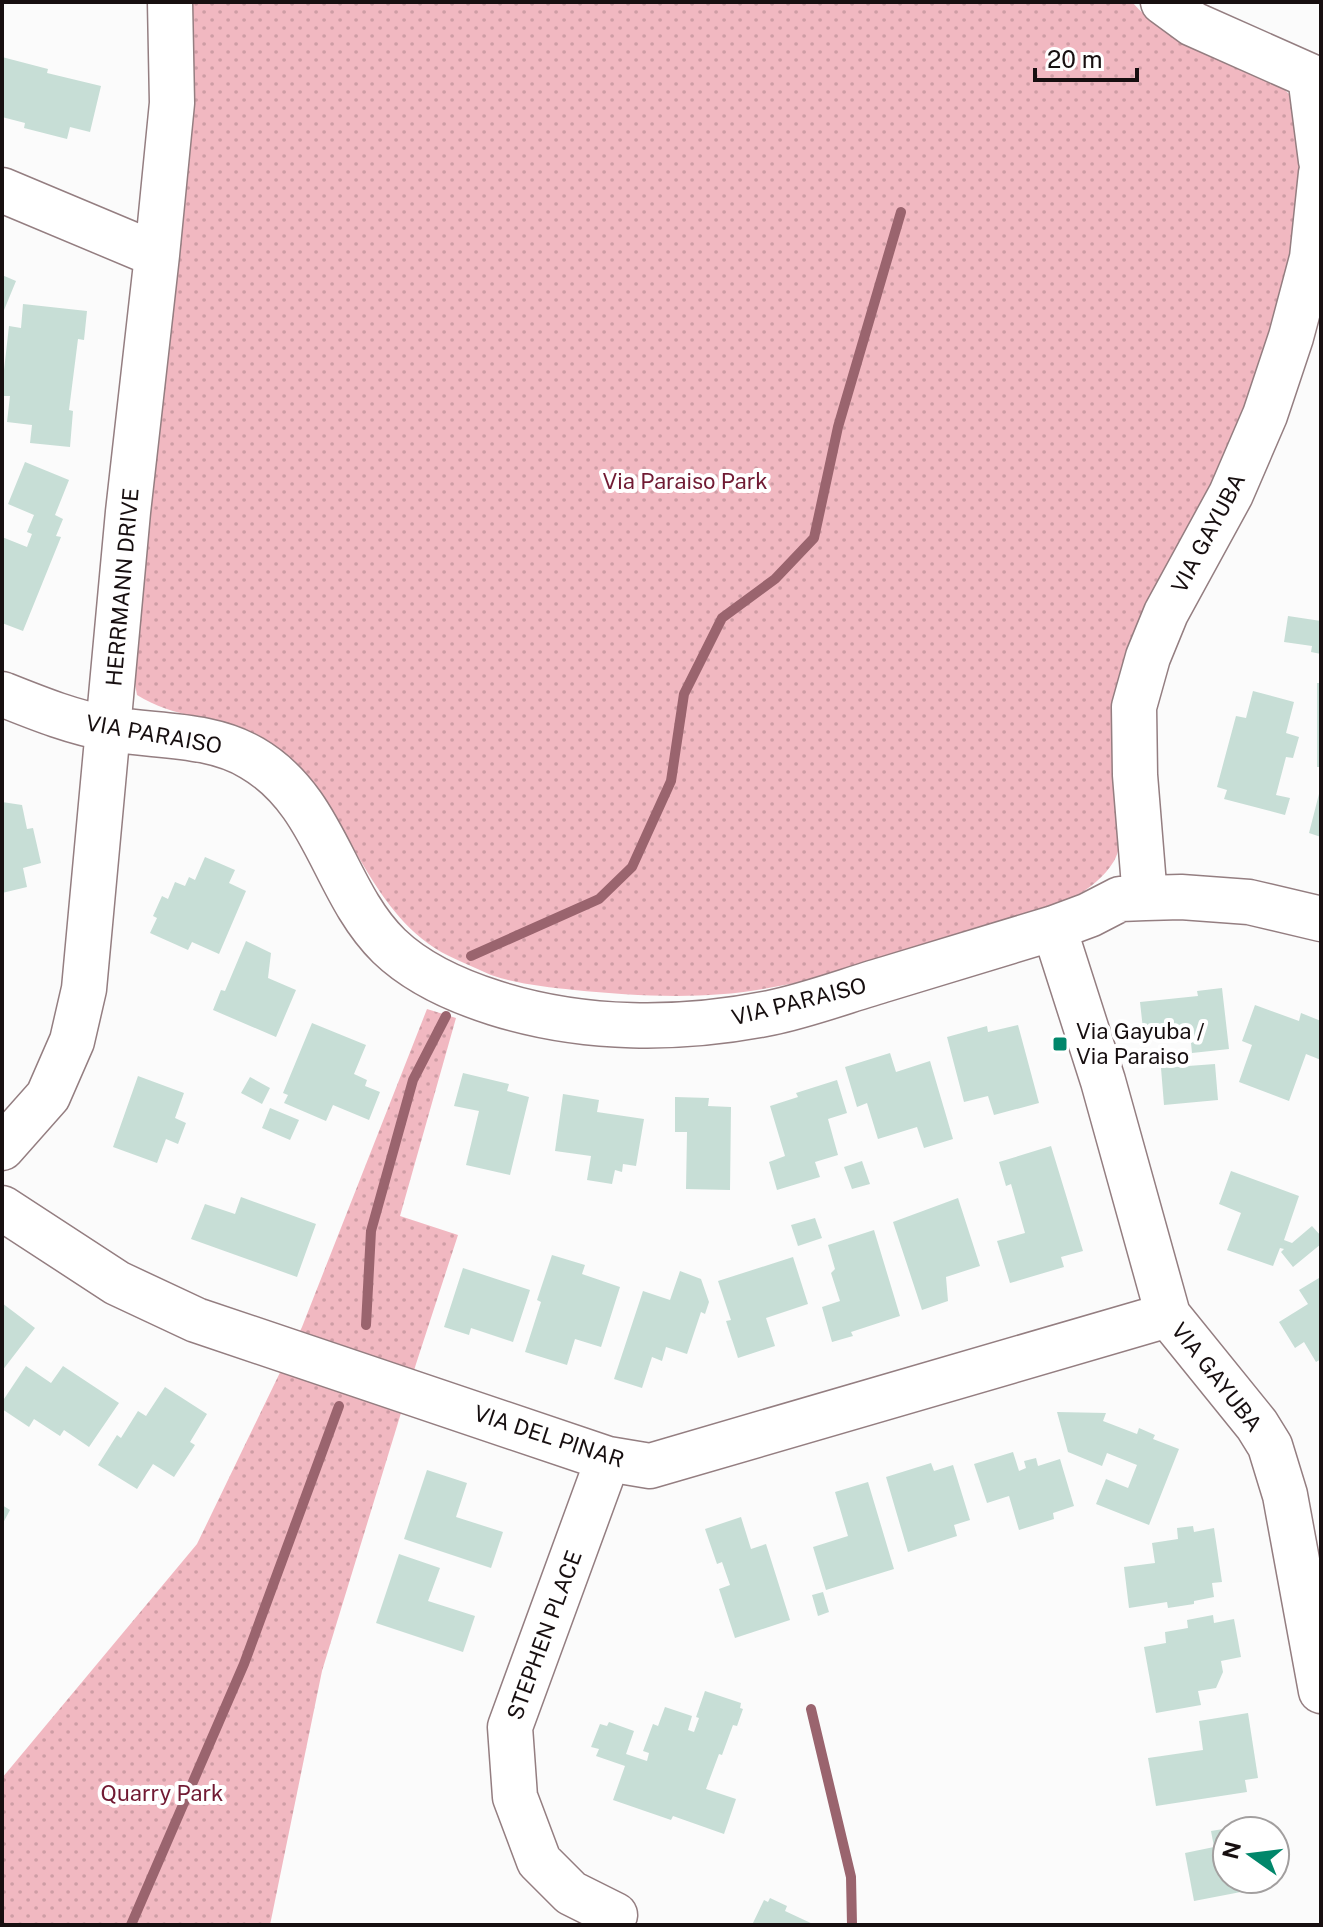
<svg xmlns="http://www.w3.org/2000/svg" width="1323" height="1927" font-family="'Public Sans',sans-serif">
  <defs>
    <pattern id="park-dots" width="8" height="8" patternUnits="userSpaceOnUse" patternTransform="scale(2)"><rect width="8" height="8" fill="#f1b8c1"/><path d="M2 2h.1M6 6h.1" fill="none" stroke="#ce9da5" stroke-width="1.8" stroke-linecap="round"/></pattern>
  </defs>
  <rect width="100%" height="100%" fill="#fbfbfb"/>
  <path fill="url(#park-dots)" d="M186,2H1132C1170,45 1228,63 1279,84L1290,95L1303,142L1293,274L1211,504L1118,686C1116,697 1113,708 1112,718C1109,755 1132,830 1114,861C1088,904 1022,918 978,932C908,954 836,977 763,989C701,1000 636,996 574,990C546,987 517,984 491,975C477,969 462,962 449,956C367,915 351,812 286,755C243,716 183,724 137,695L132,667Z
    M427,1009L456,1018L400,1216L458,1235L416,1364L322,1671L270,1925H2V1778L197,1544L302,1327Z"/>
  <g fill="none" stroke-linecap="round" stroke-linejoin="round">
    <path stroke="#9a646e" stroke-width="10" d="M471,956L599,899L632,867L671,781L684,694L722,618L775,579L814,538L838,427L901,212
      M366,1325L371,1231L413,1080L446,1016
      M811,1709L851,1877L852,1925
      M131,1925L244,1664L339,1406"/>
  </g>
  <path fill="#c7ded6" d="M2,57L48,69L47,73L101,86L90,132L70,127L67,139L24,128L25,123L2,117Z
    M2,275L16,281L2,315Z
    M23,304L87,311L84,340L78,339L69,410L73,411L70,447L30,443L32,425L7,422L10,396H2V388L9,326L21,328Z
    M25,462L69,480L55,515L63,519L56,536L61,537L23,631L2,623V537L27,547L32,534L27,532L34,515L8,504Z
    M1288,616L1321,621V654L1311,652L1312,646L1284,642Z
    M1317,683H1321V767H1317Z
    M1253,691L1294,702L1286,733L1299,737L1293,758L1286,757L1276,795L1290,798L1285,815L1224,799L1227,790L1217,787L1236,716L1246,718Z
    M1320,790H1321V837L1309,833Z
    M2,802L22,805L27,829L33,828L41,863L23,868L27,887L2,893Z
    M205,857L235,870L229,883L246,891L219,954L192,942L188,950L150,933L157,918L153,916L162,896L168,899L175,882L185,886L189,877L195,880Z
    M246,941L271,953L268,978L296,990L276,1037L213,1010L221,990L225,991Z
    M1222,988L1229,1049L1192,1053L1190,1033L1144,1038L1140,1002L1198,996L1197,991Z
    M1255,1005L1299,1021L1301,1013L1321,1021V1060L1306,1054L1289,1101L1239,1082L1252,1045L1242,1041Z
    M312,1023L366,1045L354,1074L367,1080L365,1086L380,1092L369,1120L333,1105L326,1121L284,1103L288,1095L283,1093Z
    M1018,1025L1039,1103L994,1115L988,1096L964,1102L947,1037L987,1026L988,1032Z
    M890,1053L896,1072L930,1061L953,1139L924,1148L917,1127L878,1139L867,1103L857,1107L845,1067Z
    M1215,1064L1218,1100L1164,1105L1161,1068Z
    M463,1073L509,1084L507,1091L529,1097L510,1175L466,1165L479,1111L454,1106Z
    M138,1076L184,1093L175,1118L186,1123L178,1144L166,1139L157,1163L113,1147Z
    M250,1077L270,1088L262,1104L241,1093Z
    M837,1080L847,1113L828,1119L838,1155L815,1162L820,1177L777,1190L769,1162L785,1156L770,1106L798,1097L796,1093Z
    M563,1094L599,1100L597,1112L644,1119L636,1166L623,1164L622,1172L615,1170L612,1184L587,1180L591,1156L555,1151Z
    M675,1097L709,1098L708,1106L731,1107L730,1190L686,1189L687,1132H675Z
    M270,1108L299,1120L290,1140L262,1128Z
    M1051,1146L1083,1251L1061,1257L1064,1267L1010,1283L997,1241L1025,1233L1011,1184L1006,1186L999,1162Z
    M862,1161L870,1184L852,1189L844,1167Z
    M1231,1171L1299,1196L1284,1240L1292,1243L1312,1226L1321,1236V1244L1293,1267L1281,1252L1284,1249L1280,1248L1273,1266L1227,1250L1241,1213L1219,1204Z
    M241,1197L316,1224L297,1277L191,1239L205,1204L235,1214Z
    M958,1198L980,1266L946,1277L948,1301L922,1310L893,1222Z
    M815,1218L822,1238L798,1246L791,1225Z
    M874,1230L900,1316L851,1332L853,1336L832,1342L822,1307L840,1301L831,1273L835,1269L828,1245Z
    M552,1255L585,1265L582,1274L620,1287L601,1347L575,1339L567,1365L525,1352L541,1302L537,1300Z
    M793,1257L808,1304L766,1318L775,1346L738,1358L726,1321L731,1320L718,1281Z
    M463,1268L530,1290L513,1342L471,1328L469,1335L444,1327Z
    M680,1271L701,1279L709,1302L705,1314L701,1312L687,1354L666,1347L662,1361L652,1357L642,1388L614,1379L643,1291L670,1300Z
    M1319,1278L1321,1359L1316,1362L1304,1342L1295,1348L1279,1322L1308,1304L1299,1290Z
    M2,1303L35,1328L2,1371Z
    M26,1366L51,1383L63,1366L119,1403L89,1447L64,1430L60,1436L34,1419L29,1427L2,1409V1402Z
    M165,1387L207,1414L190,1442L195,1445L174,1477L153,1464L137,1489L98,1465L117,1435L121,1438L138,1411L146,1416Z
    M1057,1412L1106,1413L1103,1421L1137,1434L1139,1428L1155,1435L1153,1439L1179,1449L1149,1525L1096,1504L1106,1479L1128,1488L1137,1465L1107,1453L1102,1466L1068,1452Z
    M1013,1452L1019,1471L1026,1468L1024,1461L1036,1458L1038,1466L1060,1459L1074,1506L1053,1513L1054,1519L1019,1530L1009,1496L987,1503L974,1464Z
    M931,1463L934,1471L953,1465L970,1520L954,1525L957,1536L908,1552L886,1477Z
    M427,1470L467,1483L456,1517L503,1532L491,1568L404,1539Z
    M868,1482L894,1569L826,1590L813,1547L848,1536L835,1492Z
    M2,1505L10,1510L2,1525Z
    M741,1517L751,1549L766,1544L790,1620L735,1638L719,1589L730,1585L722,1562L717,1564L705,1529Z
    M1193,1526L1194,1532L1214,1528L1222,1582L1212,1583L1214,1597L1194,1601V1604L1168,1608L1167,1602L1129,1608L1124,1567L1155,1563L1152,1543L1178,1539L1177,1528Z
    M399,1554L440,1568L428,1601L475,1616L463,1652L376,1623Z
    M823,1592L829,1612L818,1616L812,1595Z
    M1213,1615L1214,1623L1234,1619L1241,1657L1221,1661L1223,1672L1216,1688L1198,1691L1201,1705L1156,1713L1144,1647L1166,1643L1165,1632L1188,1628L1187,1620Z
    M705,1691L741,1703L740,1708L743,1709L737,1726L733,1725L722,1755L719,1754L706,1789L736,1799L724,1834L673,1816L671,1820L613,1800L625,1766L596,1756L599,1749L591,1747L600,1724L607,1726L609,1722L634,1731L626,1754L647,1761L649,1753L643,1751L653,1724L658,1726L665,1707L692,1716L688,1730L694,1732L699,1718L696,1717Z
    M1248,1713L1258,1778L1245,1780L1247,1792L1156,1806L1148,1758L1203,1750L1199,1721Z
    M1235,1827L1236,1831H1227V1879H1271L1272,1886L1194,1901L1185,1853L1214,1847L1211,1831Z
    M770,1898L787,1906L785,1911L815,1925H752L764,1900L768,1902Z"/>
  <g fill="none" stroke-linecap="round" stroke-linejoin="round">
    <g stroke="#947e81" stroke-width="47">
      <path id="minor" d="M1163,2L1193,24L1310,76
        M1310,76L1321,161
        M2,190L157,255
        M2,694C37,708 74,723 111,729C158,737 210,733 252,758C326,801 333,891 389,946C418,974 457,991 495,1003C583,1031 680,1031 770,1013C809,1005 848,990 886,979C942,962 998,945 1054,928L1089,915L1120,899L1145,898L1181,897L1249,902L1321,919
        M1145,898L1135,775L1134,707L1148,657L1166,613L1231,494L1265,415L1291,337L1312,258L1321,173
        M1054,928L1103,1081L1168,1315L1257,1425L1270,1446L1285,1495L1321,1691
        M2,1148L48,1096L72,1041L84,989L128,512L157,255L172,103L170,2
        M2,1208L117,1283L196,1320L608,1459L650,1466L1168,1315
        M608,1459L510,1727L515,1797L539,1861L571,1893L615,1915"/>
    </g>
    <use href="#minor" stroke="#fff" stroke-width="44"/>
  </g>
  <rect fill="#01876b" stroke="#fff" stroke-width="3" x="1052" y="1036" width="16" height="16" rx="4"/>
  <g text-anchor="middle" stroke-width="8" stroke-linejoin="round" paint-order="stroke">
    <g font-size="22" fill="#711a33" stroke="#fff">
      <text x="685" y="489">Via Paraiso Park</text>
      <text x="162" y="1801">Quarry Park</text>
    </g>
    <g font-size="22" fill="#170f10" stroke="#fff">
      <text transform="translate(1208 533) rotate(-62)" y="8">VIA GAYUBA</text>
      <text transform="translate(122 587) rotate(-85)" y="8">HERRMANN DRIVE</text>
      <text transform="translate(154 734) rotate(10)" y="8">VIA PARAISO</text>
      <text transform="translate(799 1001) rotate(-14)" y="8">VIA PARAISO</text>
      <text transform="translate(1217 1377) rotate(52)" y="8">VIA GAYUBA</text>
      <text transform="translate(549 1436) rotate(18)" y="8">VIA DEL PINAR</text>
      <text transform="translate(544 1635) rotate(-70)" y="8">STEPHEN PLACE</text>
    </g>
    <g font-size="22" fill="#170f10" stroke="#fff" text-anchor="start">
      <text x="1076" y="1039">Via Gayuba /<tspan x="1076" dy="25">Via Paraiso</tspan></text>
    </g>
  </g>
  <rect width="1323" height="1927" fill="none" stroke="#170f10" stroke-width="8"/>
  <g transform="translate(1251 1855) rotate(284)"><circle r="38" fill="#ffffff" stroke="#a29f9f" stroke-width="2"/>
  <path d="M0-6L14 30L0 20L-14 30Z" fill="#01876b"/>
  <text y="-12" font-size="22" font-weight="bold" text-anchor="middle" fill="#170f10">N</text>
  </g>
  <path d="M1035 68v12h102v-12" fill="none" stroke="#170f10" stroke-width="4"/>
  <text x="1047" y="68" font-size="24" fill="#170f10" stroke="#ffffff" stroke-width="6" paint-order="stroke">20 m</text>
</svg>
